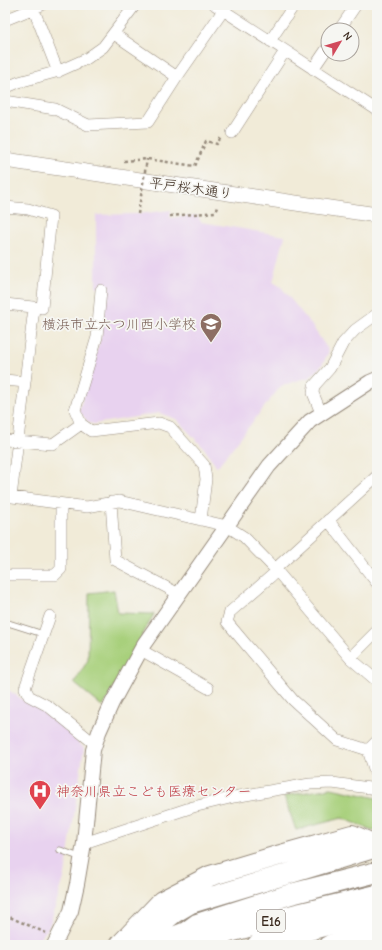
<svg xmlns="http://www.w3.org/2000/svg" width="382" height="950" font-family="'Comic Neue','Klee One',sans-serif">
  <rect width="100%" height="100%" fill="#f6f6f2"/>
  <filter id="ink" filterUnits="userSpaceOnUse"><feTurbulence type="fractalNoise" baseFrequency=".025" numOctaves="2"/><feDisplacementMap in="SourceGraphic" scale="8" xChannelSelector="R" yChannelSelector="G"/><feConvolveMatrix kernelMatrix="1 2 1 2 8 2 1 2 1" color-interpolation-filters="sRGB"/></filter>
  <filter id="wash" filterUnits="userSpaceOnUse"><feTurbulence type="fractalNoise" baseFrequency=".012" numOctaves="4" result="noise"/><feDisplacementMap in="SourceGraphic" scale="16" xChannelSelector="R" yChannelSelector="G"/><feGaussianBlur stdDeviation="0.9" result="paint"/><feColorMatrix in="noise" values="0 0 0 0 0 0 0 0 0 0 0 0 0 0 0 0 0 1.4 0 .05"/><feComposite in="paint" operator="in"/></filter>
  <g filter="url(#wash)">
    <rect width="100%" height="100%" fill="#f1ebd8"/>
    <path fill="#e8d2ef" d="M171,210L170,218L197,215L201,222L285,236L273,282L281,287L310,323L329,351L322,365L308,379H302L281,386L217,467L204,448L176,419L159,413L94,424L89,423L79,411L101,336L107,290L96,288V215L138,214Z
      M5,688L22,699L46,711L84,748L65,875L49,927L35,945H5Z"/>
    <path fill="#a8d07b" stroke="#727d4c" d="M114,590L118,613L154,614L103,707L74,683L88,660L89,593Z
      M331,788L377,798V832L342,818L296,830L284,796Z"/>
  </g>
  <g filter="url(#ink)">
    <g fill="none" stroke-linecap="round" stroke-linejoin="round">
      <g stroke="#968a7b" stroke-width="7">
        <path id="service" d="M5,622L43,634
          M60,850L82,858"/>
      </g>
      <g stroke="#968a7b" stroke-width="12">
        <path id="minor" d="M32,5L58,72
          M215,5L377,110
          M5,20L42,5
          M339,30L356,5
          M114,34L177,77
          M270,41L294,5
          M313,69L328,47
          M5,88L19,82L59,71L86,59L103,47L135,5
          M5,101L55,109L88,125L148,122L177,77L227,5
          M232,133L285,51
          M5,207L28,209L51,216L42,308L5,304
          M101,290L97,337L75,410L81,424L91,431L159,423L170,427L204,465L206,479L201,520
          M5,380L25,382
          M321,413L313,393L314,386L330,368L343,343L355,330L377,314
          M5,440L53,444L81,424
          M5,496L87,507L119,501L227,526L244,537L277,571L350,658L377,681
          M11,497L34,308
          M111,502L115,560L179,594
          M328,520L377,583
          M275,569L377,476
          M277,571L230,612L227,622L293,700L337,740L368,750
          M5,575H55L61,569V504
          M50,616L25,688L29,696L48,706L95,744
          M141,650L208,688
          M350,658L377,631
          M377,741L368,750L377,778
          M84,843L193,807L234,797L310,784L332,783L377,789"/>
      </g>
      <g stroke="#968a7b" stroke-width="16">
        <path id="tertiary" d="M54,945L71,911L77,884L84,843L93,750L99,732L112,703L144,644L269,466L310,421L370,382L377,379"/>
      </g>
      <g stroke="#968a7b" stroke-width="16">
        <path id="secondary" d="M5,160L377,215"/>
      </g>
      <g stroke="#968a7b" stroke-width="22">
        <path id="motorway" d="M120,945L162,901L210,876L277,856L352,835L377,846
          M134,945L174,913L191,903L377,847
          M154,945L186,932L197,924L291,894L377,872
          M197,945L222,934L297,914L377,895
          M257,945L377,911
          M330,945L377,931"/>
      </g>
      <path stroke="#968a7b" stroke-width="2.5" stroke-dasharray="3 3" stroke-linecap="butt" d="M124,161L147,159L195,166L206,141L217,144L221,137
        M170,216L216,212L219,205
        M5,915L46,933"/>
      <use href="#service" stroke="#fff" stroke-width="5.5"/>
      <use href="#minor" stroke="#fff" stroke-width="11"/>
      <use href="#tertiary" stroke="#fff" stroke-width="14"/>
      <use href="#secondary" stroke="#fff" stroke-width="15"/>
      <use href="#motorway" stroke="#fff" stroke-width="20"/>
      <path stroke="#968a7b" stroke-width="2.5" stroke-dasharray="3 3" stroke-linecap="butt" d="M138,214L147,159"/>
    </g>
  </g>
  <defs>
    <g id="school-pin" transform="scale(1.15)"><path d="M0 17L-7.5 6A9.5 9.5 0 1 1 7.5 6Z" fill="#8d6e63" stroke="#f6f6f2"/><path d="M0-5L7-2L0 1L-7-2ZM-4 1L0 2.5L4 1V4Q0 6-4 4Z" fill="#fff"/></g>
    <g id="hospital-pin" transform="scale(1.15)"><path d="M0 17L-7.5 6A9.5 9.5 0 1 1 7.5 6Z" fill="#e0444e" stroke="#f6f6f2"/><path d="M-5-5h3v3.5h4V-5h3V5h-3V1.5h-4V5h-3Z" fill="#fff"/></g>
  </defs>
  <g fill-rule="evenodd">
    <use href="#school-pin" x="211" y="324"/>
    <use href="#hospital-pin" x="40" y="791"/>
  </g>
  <g text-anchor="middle" stroke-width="3.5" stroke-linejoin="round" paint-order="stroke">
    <rect fill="#f6f6f2" stroke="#73675e" stroke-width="1" x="257" y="910" width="28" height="22" rx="3"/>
    <g font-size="13" font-weight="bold" fill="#3b2a1e">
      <text x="271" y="926">E16</text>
    </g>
    <g font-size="14" fill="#3b2a1e" stroke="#f6f6f2">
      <text transform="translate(191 188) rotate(8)" y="5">平戸桜木通り</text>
    </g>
    <g font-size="14" fill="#785e54" stroke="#f6f6f2" text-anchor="end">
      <text x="196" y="329">横浜市立六つ川西小学校</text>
    </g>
    <g font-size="14" fill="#be3a42" stroke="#f6f6f2" text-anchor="start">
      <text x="56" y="796">神奈川県立こども医療センター</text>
    </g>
  </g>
  <rect width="382" height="950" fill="none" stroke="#f6f6f2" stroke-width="20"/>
  <g transform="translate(340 42) rotate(52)"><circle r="19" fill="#f6f6f2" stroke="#aba49d"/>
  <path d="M0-3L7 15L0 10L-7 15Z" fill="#d1495b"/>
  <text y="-6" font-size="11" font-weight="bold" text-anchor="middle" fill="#3b2a1e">N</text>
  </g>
</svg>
